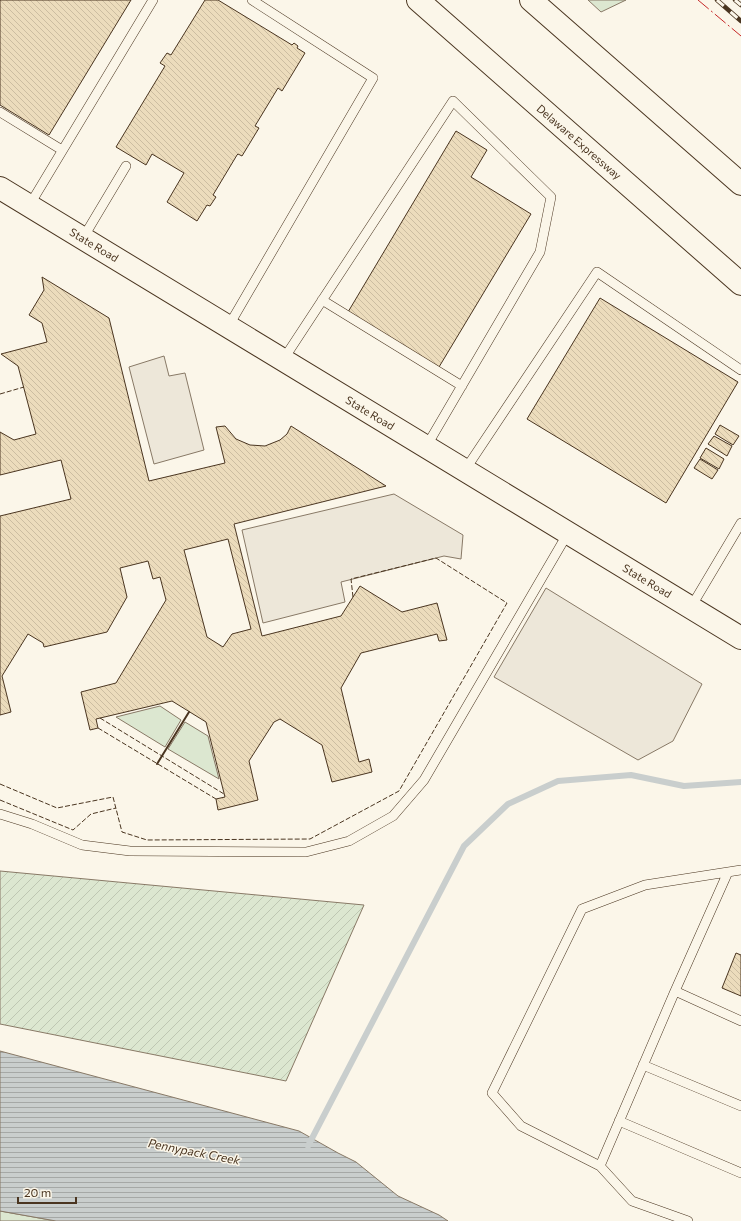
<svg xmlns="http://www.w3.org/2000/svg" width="741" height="1221" font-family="Commissioner,sans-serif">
  <defs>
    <pattern id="garden-furrows" width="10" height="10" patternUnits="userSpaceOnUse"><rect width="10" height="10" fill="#dce7d0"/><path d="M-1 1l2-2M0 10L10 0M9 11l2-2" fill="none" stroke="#bec7b2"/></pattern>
    <pattern id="water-rules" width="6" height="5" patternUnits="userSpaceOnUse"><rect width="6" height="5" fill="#c9cecd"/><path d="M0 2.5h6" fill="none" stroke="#a5a8a6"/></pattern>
    <pattern id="building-back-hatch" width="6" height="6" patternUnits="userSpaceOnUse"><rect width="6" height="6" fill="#ecdcbc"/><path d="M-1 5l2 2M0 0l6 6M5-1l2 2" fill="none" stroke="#ccbda1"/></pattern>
  </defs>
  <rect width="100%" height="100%" fill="#fbf6e9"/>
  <path fill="#dce7d0" stroke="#887966" d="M588,0H626L601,12Z
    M160,706L181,720L165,747L116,717Z
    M185,722L208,736L219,779L168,749Z
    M0,1211L56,1221H0Z"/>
  <path fill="url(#garden-furrows)" stroke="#887966" d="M0,871L364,905L286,1081L0,1024Z"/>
  <path fill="#ede7d9" stroke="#887966" d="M164,356L169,376L185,373L204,450L154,464L129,367Z
    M394,494L463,535L461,559L444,556L341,582L345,602L263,623L242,530Z
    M546,588L702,684L673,741L638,760L494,677Z"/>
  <path fill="url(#water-rules)" stroke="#887966" d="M0,1051L299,1131L338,1153L356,1162L398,1196L439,1215L448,1221H56L0,1211Z"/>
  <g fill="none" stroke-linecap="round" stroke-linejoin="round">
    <path stroke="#c9cecd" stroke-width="6" d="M308,1146L464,846L508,804L558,781L631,775L684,786L741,782"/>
  </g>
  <path fill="url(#building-back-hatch)" stroke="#4a3520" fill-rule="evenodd" d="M0,0H131L49,135L0,105Z
    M205,0H218L292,45L294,43L298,46L297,48L305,53L282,91L278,88L255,126L259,128L242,156L238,154L237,155L213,195L216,197L210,206L207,205L197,221L167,202L184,173L152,154L146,165L116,147L165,66L160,63L167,53L171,55Z
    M456,131L487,150L471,177L531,214L439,367L348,312Z
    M42,277L109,318L149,481L225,463L216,427L225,426L236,439L250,445L265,446L280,440L287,434L291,426L386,486L234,524L262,636L341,616L360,586L402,612L437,603L447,640L439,641L437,634L361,653L341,688L359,762L369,759L372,772L332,782L322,745L280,719L274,722L249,761L258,800L218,810L216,799L225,797L206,722L172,701L96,719L98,728L90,730L81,692L116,683L166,600L160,577L153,579L148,561L120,568L127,597L107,632L44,647L43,643L28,634L2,676L11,712L0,715V516L71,499L61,460L0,475V432L14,440L36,434L18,366L1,354L47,342L42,323L29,315L44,290ZM228,539L251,629L232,634L223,647L207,637L184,550Z
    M600,298L738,382L666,503L527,419Z
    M720,425L739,436L733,445L715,434Z
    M714,436L732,446L727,456L708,444Z
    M706,448L724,459L719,469L700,458Z
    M700,459L718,470L712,479L694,468Z
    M736,953L741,955V996L722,988Z"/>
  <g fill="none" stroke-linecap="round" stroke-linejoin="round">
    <g stroke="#4a3520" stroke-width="10">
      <path id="lane" d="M0,112L62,150
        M29,206L153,0
        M83,238L126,166
        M322,300L462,386
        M228,327L373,78L252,0
        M283,360L453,101L551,197L540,252L426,447
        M465,470L597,272L741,370
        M691,607L741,523
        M0,814L32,824L82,845L130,851L306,852L349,841L393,816L424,780L568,533
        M675,991L728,872
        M643,1065L741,1106
        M619,1121L741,1173
        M600,1166L521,1126L492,1093L582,909L645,885L741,870
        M688,1221L632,1201L600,1166L675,991L741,1021"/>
    </g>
    <g stroke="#4a3520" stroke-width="24">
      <path id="secondary" d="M0,188L741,638"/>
    </g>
    <g stroke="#4a3520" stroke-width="24">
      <path id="highway" d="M418,0L741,284
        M531,0L741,184"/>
    </g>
    <use href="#lane" stroke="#fbf6e9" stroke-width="9"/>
    <use href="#secondary" stroke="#fbf6e9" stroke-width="22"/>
    <use href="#highway" stroke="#fbf6e9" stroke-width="22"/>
    <g stroke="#4a3520" stroke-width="4.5">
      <path id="rail" d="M717,0L741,21
        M735,0L741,5"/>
    </g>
    <use href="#rail" stroke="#fbf6e9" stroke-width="3" stroke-dasharray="9" stroke-linecap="butt"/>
    <path stroke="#4a3520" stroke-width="1" stroke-dasharray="5 2" stroke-linecap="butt" d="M0,394L24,387
      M100,718L224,794
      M98,728L216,799
      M0,784L57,808L113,797L122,832L147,840L310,839L399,791L507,603L436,558L351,579L353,597
      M0,800L73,830L91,814L116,808"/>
    <path stroke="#4a3520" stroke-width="2" d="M157,764L189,712"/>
    <path stroke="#c62828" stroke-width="1" stroke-dasharray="14 3 2 3" stroke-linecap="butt" d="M698,0L741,36"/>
  </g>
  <g text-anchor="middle" stroke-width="3" stroke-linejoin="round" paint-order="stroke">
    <g font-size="11" fill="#4a3520" stroke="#fbf6e9">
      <text transform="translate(579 142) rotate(41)" y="4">Delaware Expressway</text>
      <text transform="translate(94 245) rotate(31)" y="4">State Road</text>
      <text transform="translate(370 413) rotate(31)" y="4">State Road</text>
      <text transform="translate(647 581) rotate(31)" y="4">State Road</text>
    </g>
    <g font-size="12" font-style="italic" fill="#4a3520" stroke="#fbf6e9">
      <text transform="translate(194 1152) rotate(11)" y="4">Pennypack Creek</text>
    </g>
  </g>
  <path d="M18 1197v6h58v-6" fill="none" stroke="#4a3520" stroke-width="2"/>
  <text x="24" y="1197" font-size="12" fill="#4a3520" stroke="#fbf6e9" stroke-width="3" paint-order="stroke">20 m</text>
</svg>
